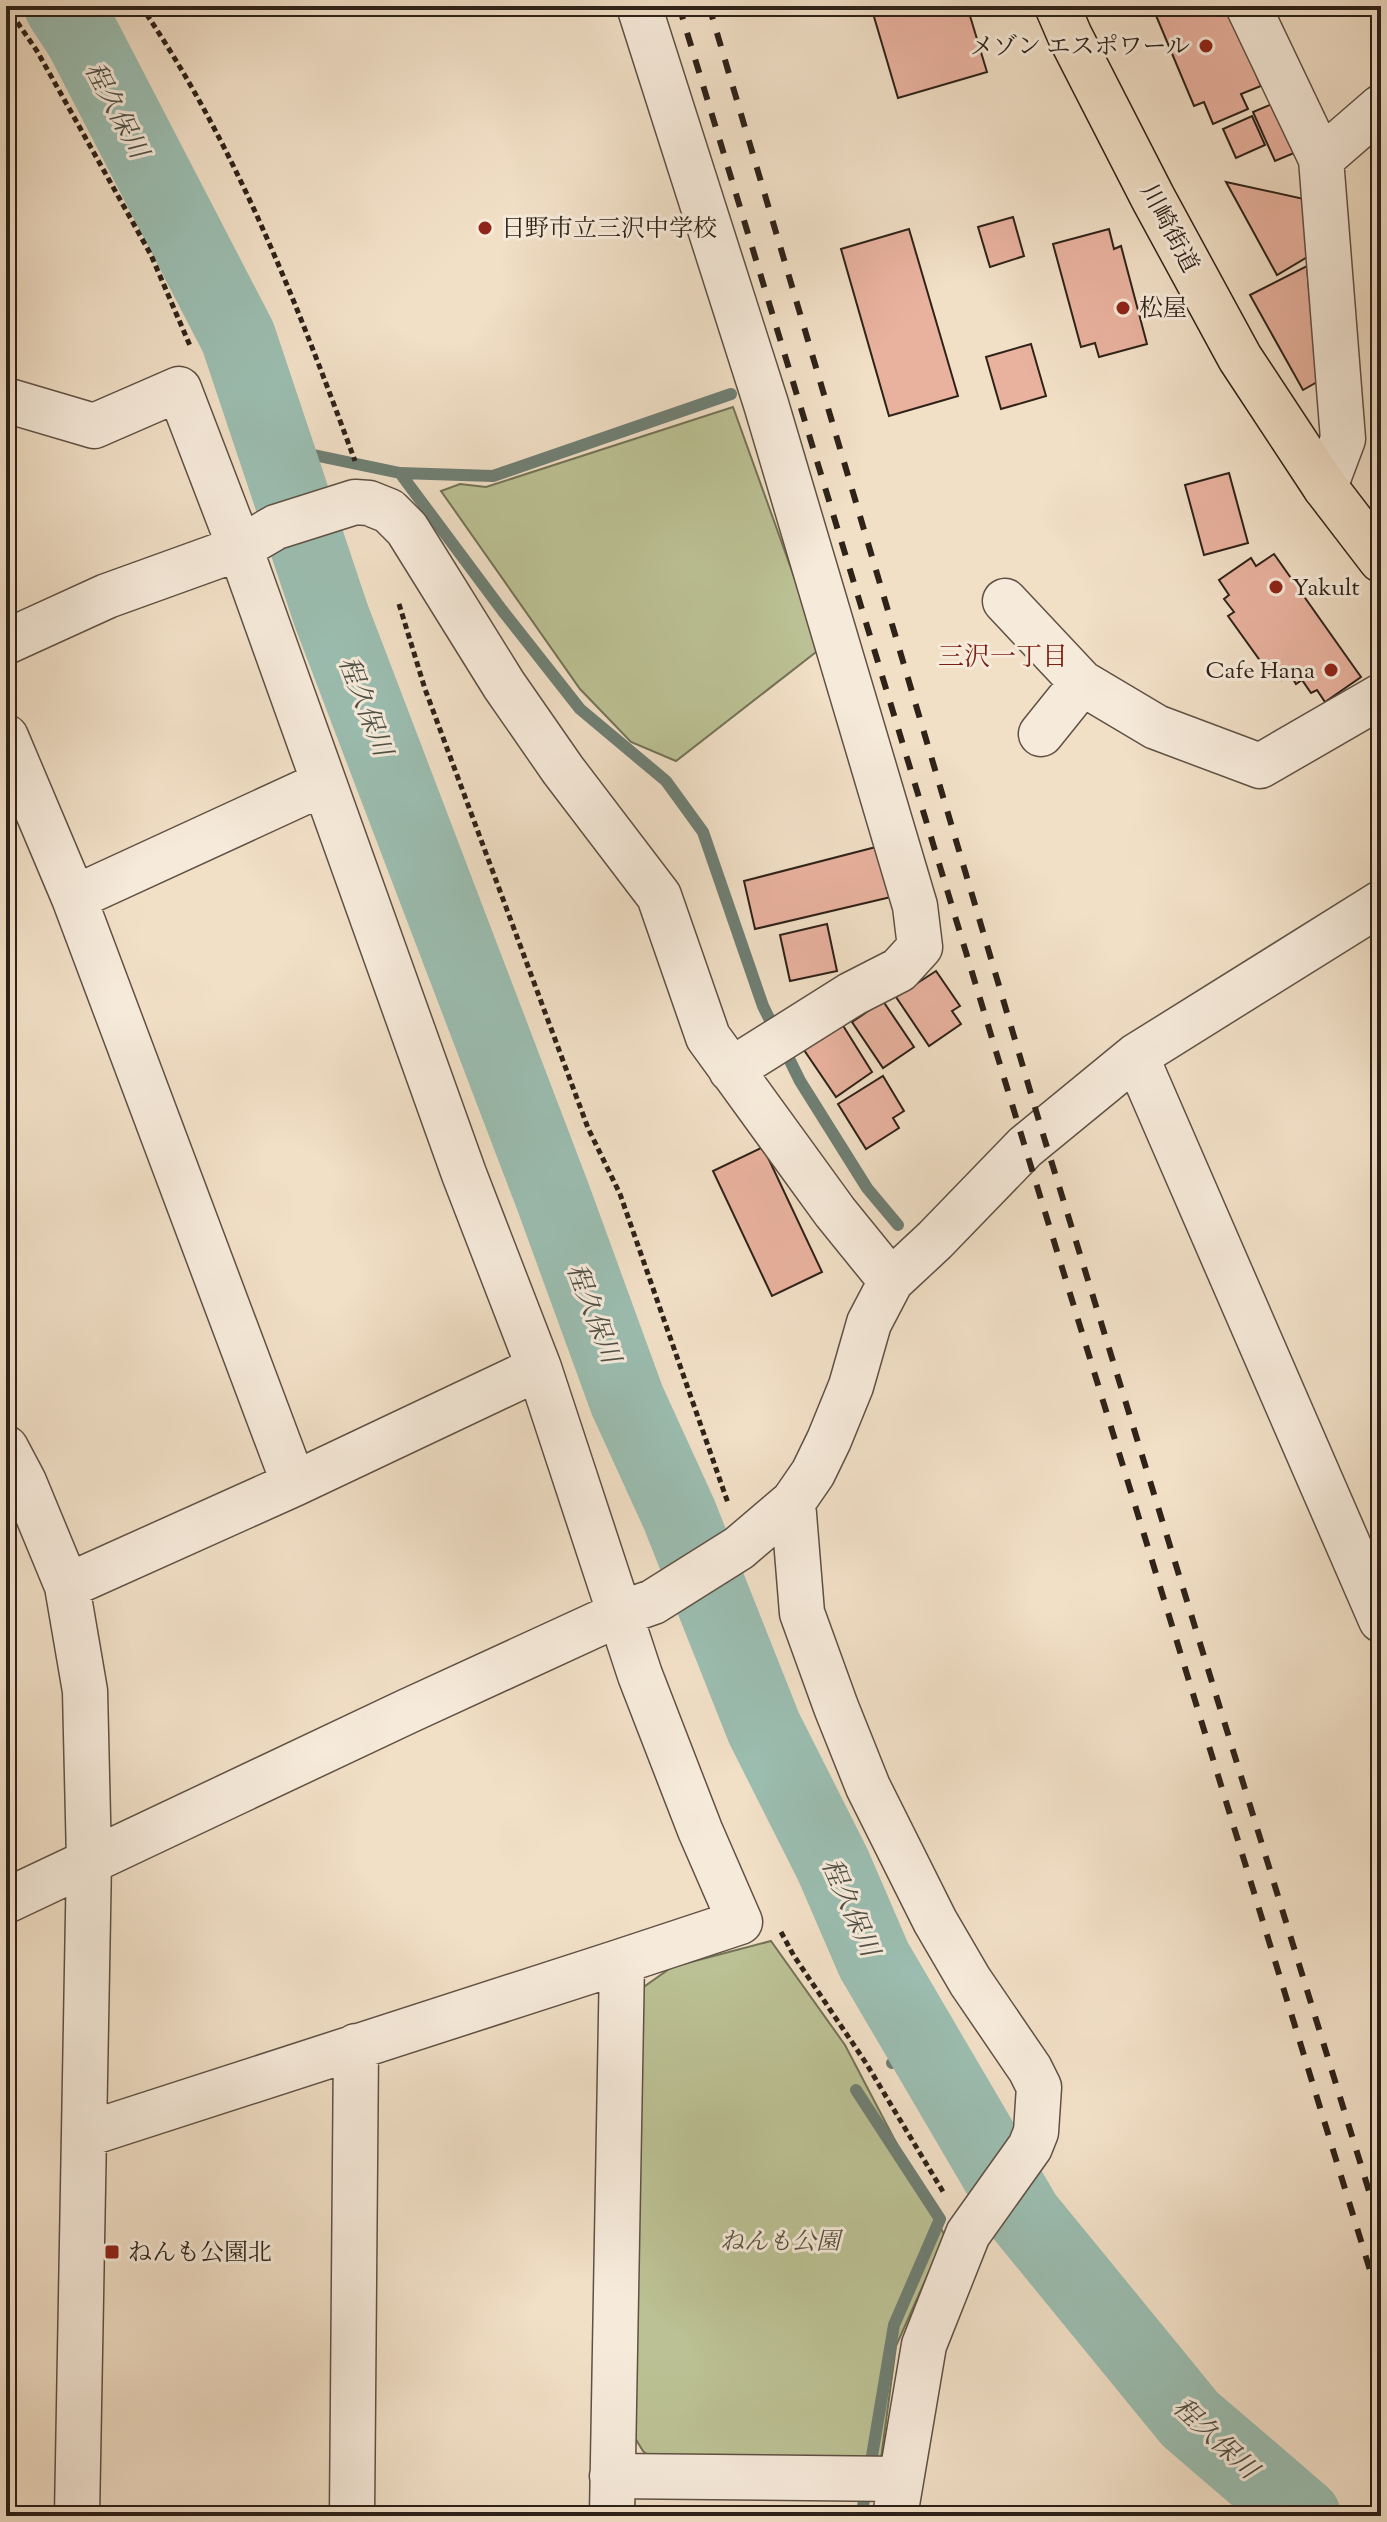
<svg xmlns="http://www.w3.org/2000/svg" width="1387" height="2522" font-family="'Sorts Mill Goudy','Noto Serif JP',serif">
  <rect width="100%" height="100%" fill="#f1dfc6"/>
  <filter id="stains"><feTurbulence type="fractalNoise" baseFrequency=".0025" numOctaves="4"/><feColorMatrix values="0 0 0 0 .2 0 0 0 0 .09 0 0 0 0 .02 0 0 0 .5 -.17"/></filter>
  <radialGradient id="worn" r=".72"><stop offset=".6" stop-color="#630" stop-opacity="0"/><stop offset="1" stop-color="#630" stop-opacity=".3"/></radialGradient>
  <path fill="#bbc194" stroke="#747256" stroke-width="2" d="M733,407L820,649L676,761L631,742L580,689L441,491L460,484L486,487Z
    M771,1941L845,2045L945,2236L896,2346L881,2459L665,2470L643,2451L627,2425L638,1991L672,1967Z"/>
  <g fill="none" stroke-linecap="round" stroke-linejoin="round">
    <path stroke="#6f7f74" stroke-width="12" d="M277,454L304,453L400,473L502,610L580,709L666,781L703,832L763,1006L800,1081L867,1188L898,1225
      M400,473L493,476L731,394
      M892,2063L921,2042
      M856,2090L940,2219L894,2325L872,2456
      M862,2516L864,2499"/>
    <path stroke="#9bbdb0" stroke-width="76" d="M62,6L83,38L238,337L331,615L553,1197L627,1400L679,1514L764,1728L833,1865L874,1960L1024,2216L1190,2419L1303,2516"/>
  </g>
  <path fill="#e9b29f" stroke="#2e2219" stroke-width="2" d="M887,6H967L987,72L898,98L872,10Z
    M1152,6H1227L1261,86L1241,94L1248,109L1213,124L1204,102L1194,106Z
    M1284,99L1306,148L1275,161L1253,112Z
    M1252,116L1265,145L1236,158L1223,129Z
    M1226,182L1304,199L1309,256L1277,275Z
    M1013,217L1024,256L990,267L978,227Z
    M909,229L958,396L889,416L841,249Z
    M1109,229L1114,249L1121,246L1147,344L1099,357L1095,343L1081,347L1053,244Z
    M1307,266L1317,382L1303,390L1250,295Z
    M1031,344L1046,396L1001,409L986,357Z
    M1229,473L1248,543L1204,555L1185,485Z
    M1274,554L1361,677L1325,702L1317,690L1311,693L1302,680L1296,684L1290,674L1282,680L1274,669L1269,673L1228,616L1234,612L1224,599L1229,595L1219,580L1251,558L1256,566Z
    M876,847L891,897L755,929L744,881Z
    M827,924L837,971L790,981L780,935Z
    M936,971L960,1006L952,1011L961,1024L929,1046L896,997Z
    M883,1001L914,1047L883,1068L852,1022Z
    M842,1024L872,1072L836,1097L804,1050Z
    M883,1076L904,1111L893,1118L899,1128L866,1149L838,1104Z
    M763,1147L822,1272L772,1296L713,1171Z"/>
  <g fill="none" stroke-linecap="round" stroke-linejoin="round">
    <g stroke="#5f5144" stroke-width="47">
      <path id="minor" d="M639,6L766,404L915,906L920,947L899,970L852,994L731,1070
        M1248,6L1321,159L1343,439L1325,487
        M1321,159L1381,107
        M6,400L94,426L179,389L240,548L464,1174L539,1368L640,1675L700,1830L740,1922L622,1961L612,2516
        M1005,601L1082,683L1156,727L1260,766L1381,696
        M6,642L107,596L240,548L276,527L355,502L369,503L389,511L407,529L504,685L563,770L659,896L708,1037L835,1212L891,1281
        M1041,734L1082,683
        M6,737L74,898
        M1136,1056L1381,1620
        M6,1448L24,1482L67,1586L85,1691L89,1860L77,2516
        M294,1484L74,898L324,783
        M793,1502L802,1613L836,1707L868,1787L935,1921L970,1981L1030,2069L1039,2087L1036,2132L1030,2147L968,2234L924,2345L895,2516
        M67,1586L294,1484L539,1368
        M6,1901L408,1711L619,1614L653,1602L739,1548L793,1502L813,1473L829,1440L851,1386L869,1323L891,1281L935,1240L1025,1147L1136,1056L1381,903
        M84,2135L622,1961
        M612,2476L901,2479
        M352,2516L356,2046"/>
    </g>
    <g stroke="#2e2219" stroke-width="47">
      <path id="major" d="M1057,6L1070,36L1153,198L1240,358L1325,487L1381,560"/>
    </g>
    <path stroke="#2e2219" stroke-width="5" stroke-dasharray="6 4" stroke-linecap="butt" d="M6,6L37,51L151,255L191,348
      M141,6C236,145 297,304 355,461
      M399,604L425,689L588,1128L620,1194L728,1503
      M781,1932L794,1956L866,2063L945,2195"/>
    <use href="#minor" stroke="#f6eada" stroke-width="44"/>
    <use href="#major" stroke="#f1dfc6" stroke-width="44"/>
    <path stroke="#2e2219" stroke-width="6" stroke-dasharray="14 14" stroke-linecap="butt" d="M679,6L1025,1147L1381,2306
      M709,6L1042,1131L1381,2230"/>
  </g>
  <g fill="#8f2418" stroke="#f6eada" stroke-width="3">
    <circle cx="1206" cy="46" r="8"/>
    <circle cx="485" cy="228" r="8"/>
    <circle cx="1123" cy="308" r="8"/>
    <circle cx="1276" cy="587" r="8"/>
    <circle cx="1331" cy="670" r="8"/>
    <rect x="104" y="2244" width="16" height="16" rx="4"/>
  </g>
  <g text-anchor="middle" stroke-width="6" stroke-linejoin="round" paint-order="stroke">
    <g font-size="24" fill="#2e2219" stroke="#f6eada" text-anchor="start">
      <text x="1190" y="54" text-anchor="end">メゾン エスポワール</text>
      <text x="501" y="236">日野市立三沢中学校</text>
      <text x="1139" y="316">松屋</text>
      <text x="1292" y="595">Yakult</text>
      <text x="1315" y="678" text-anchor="end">Cafe Hana</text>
      <text x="128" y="2260">ねんも公園北</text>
    </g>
    <g font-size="24" fill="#2e2219" stroke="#f6eada">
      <text transform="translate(1170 228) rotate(62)" y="8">川崎街道</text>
    </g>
    <g font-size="24" font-style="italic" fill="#58523e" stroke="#f6eada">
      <text x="780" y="2249">ねんも公園</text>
    </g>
    <g font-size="26" font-style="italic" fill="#4f5046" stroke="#f6eada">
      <text transform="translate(117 110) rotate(62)" y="9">程久保川</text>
      <text transform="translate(366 706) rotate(69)" y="9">程久保川</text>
      <text transform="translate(594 1313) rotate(69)" y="9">程久保川</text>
      <text transform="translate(851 1907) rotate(66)" y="9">程久保川</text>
      <text transform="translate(1216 2438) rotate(43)" y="9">程久保川</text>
    </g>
    <g font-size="26" fill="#7a1f14" stroke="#f6eada">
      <text x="1003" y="665">三沢一丁目</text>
    </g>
  </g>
  <rect width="1387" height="2522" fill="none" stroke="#f1dfc6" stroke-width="32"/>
  <rect x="8" y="8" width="1371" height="2506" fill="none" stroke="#2e2219" stroke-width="4"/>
  <rect x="16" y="16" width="1355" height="2490" fill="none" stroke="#2e2219" stroke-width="2"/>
  <rect width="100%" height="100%" filter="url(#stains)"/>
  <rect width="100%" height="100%" fill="url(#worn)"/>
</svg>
